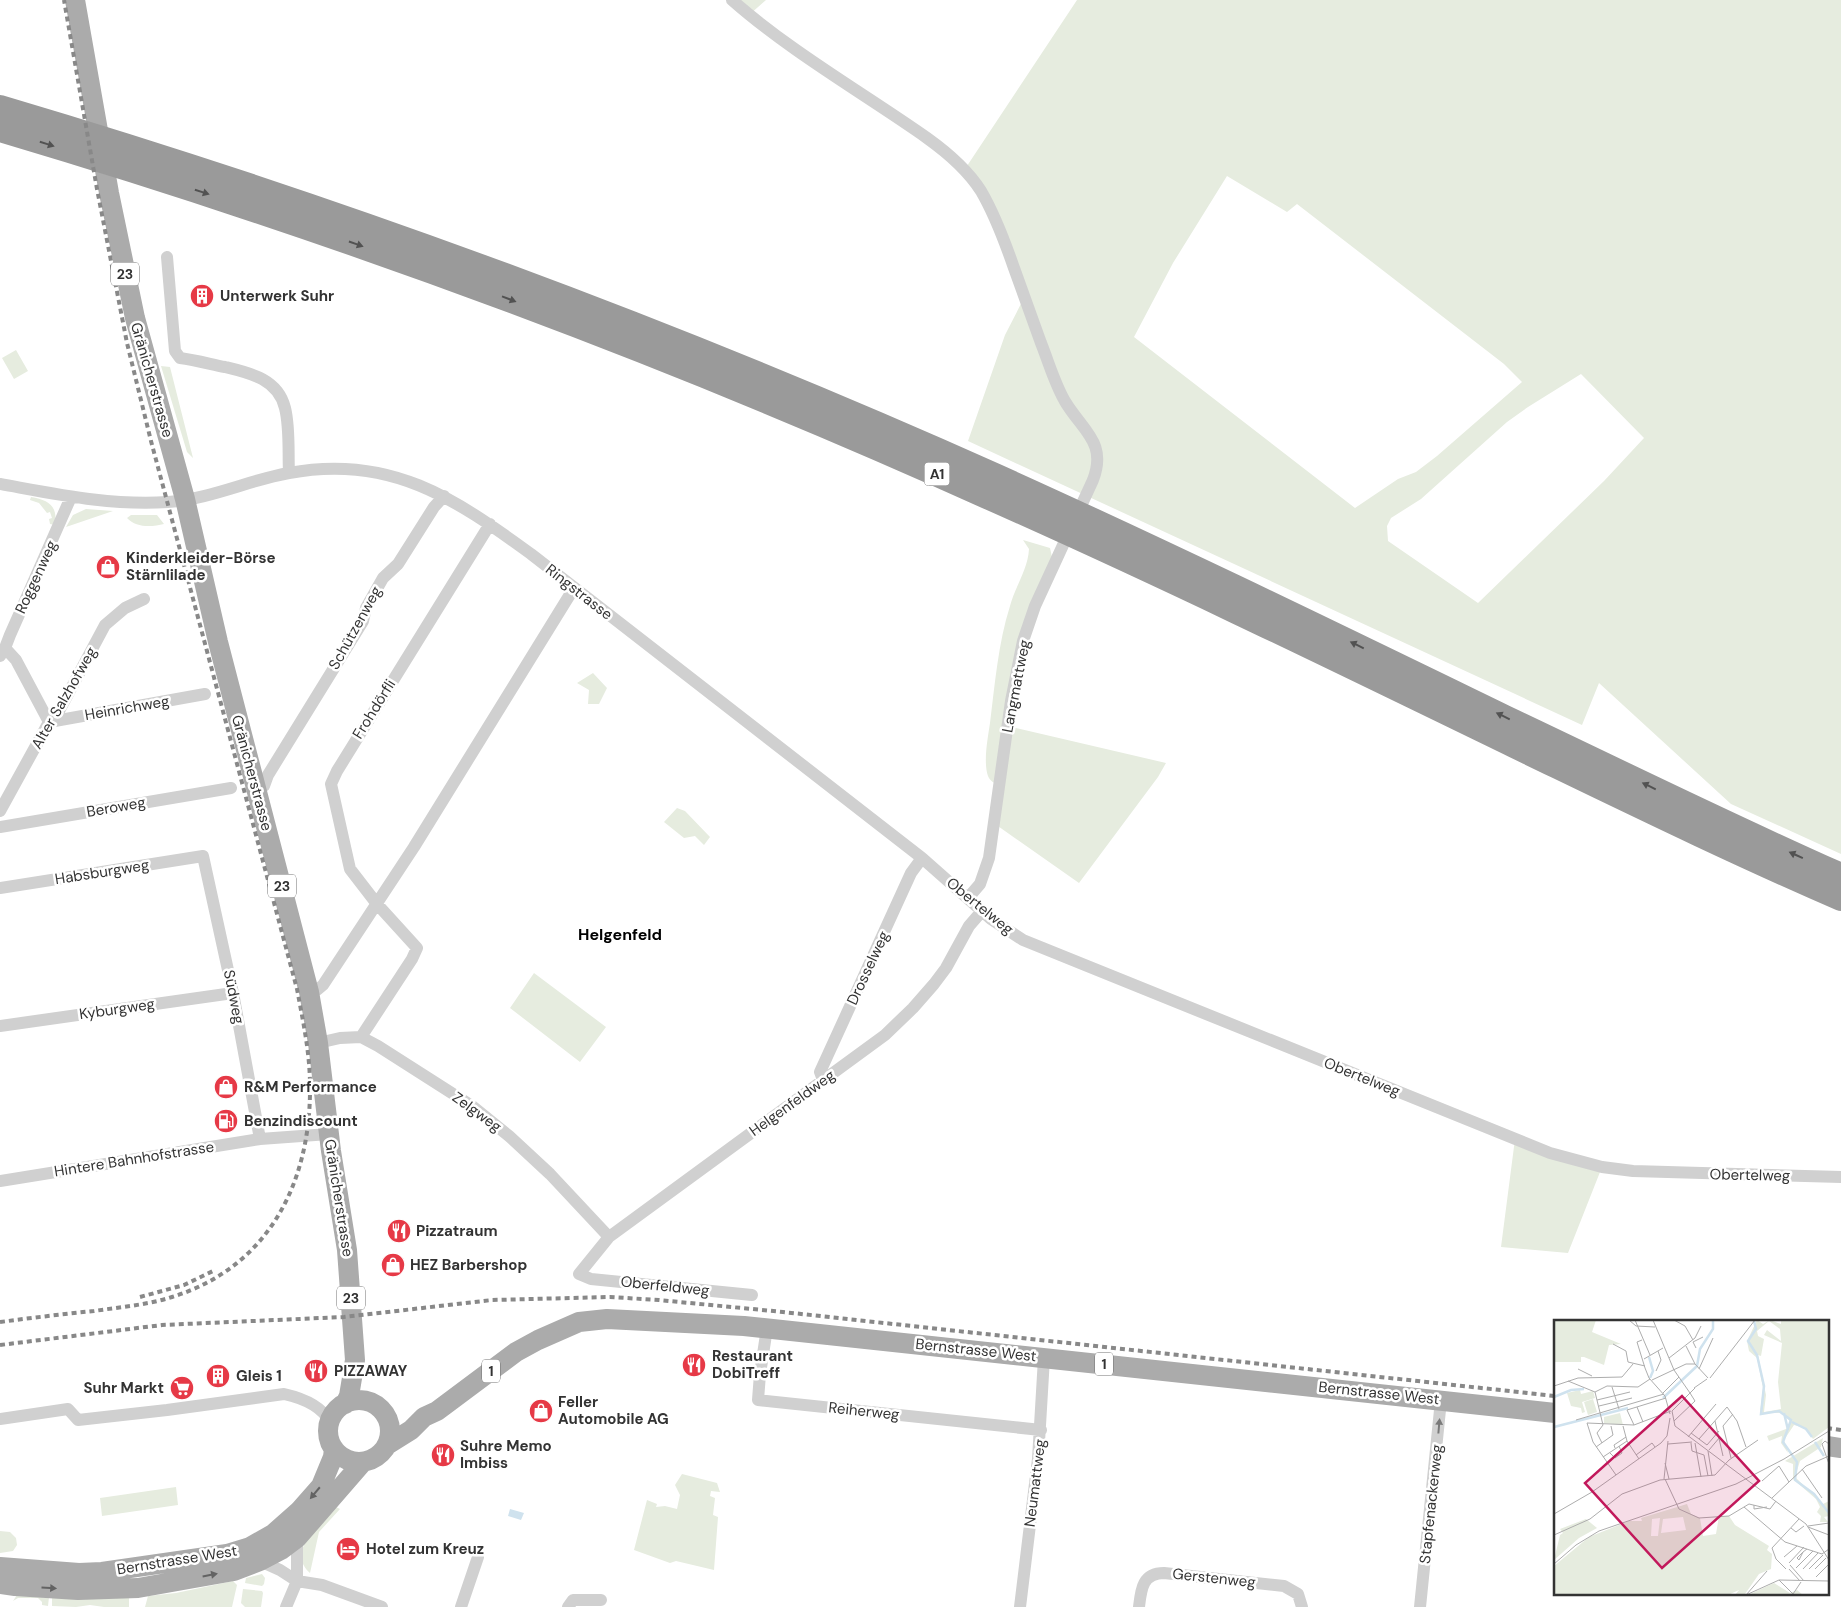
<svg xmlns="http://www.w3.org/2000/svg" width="1841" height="1607" font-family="'DM Sans',sans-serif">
  <rect width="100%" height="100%" fill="#fff"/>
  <path fill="#e6ecdf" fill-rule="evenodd" d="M732,0H766L749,15Z
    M1077,0H1841V854L1731,804L1599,683L1582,725L968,441L1005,335L1025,296L1004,240L965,169ZM1227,176L1287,212L1297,204L1504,364L1522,382L1437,456L1416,472L1398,479L1355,508L1134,337L1173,263ZM1581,374L1644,438L1604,481L1478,603L1388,541L1387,526L1391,518L1421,499L1507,422L1528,407Z
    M16,350L28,371L14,379L2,358Z
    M161,366L170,367L193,458L187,452Z
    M31,497C48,500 58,505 55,525L50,524L49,519L52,518L50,512L47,513L39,503L30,500Z
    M86,509L113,511L66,527L73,515Z
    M131,515H157L164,524C152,527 136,528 127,518Z
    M1023,540L1050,548L1054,566L1035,606L1007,726L1166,763L1158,777L1079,883L995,824L999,785C994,783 990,781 988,776C983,762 988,737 990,723C995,684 998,644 1010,606C1015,587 1028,569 1029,549Z
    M593,673L607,688L599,704H588L589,690L577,683Z
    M677,808L685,811L710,837L704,845L695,836L684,838L664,822Z
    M534,973L606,1027L580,1062L510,1008Z
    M1515,1139L1602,1167L1568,1253L1501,1247Z
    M682,1474L717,1483L720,1492L711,1491L710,1496L715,1498L713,1515L718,1517L714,1570L676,1561L670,1563L634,1550L647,1500L657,1504L656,1507L665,1506L677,1509L680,1495L675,1485Z
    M176,1487L178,1505L102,1516L100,1498Z
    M336,1507L340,1509L319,1532L310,1573C285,1551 321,1523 336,1507Z
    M0,1531L10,1532L16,1538L17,1545L13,1551L0,1553Z
    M262,1574L265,1578L264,1584L262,1586L245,1583L246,1578Z
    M233,1581L237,1585L232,1607H145L148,1596L176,1593Z
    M243,1589L262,1591L263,1593L261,1607H245L241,1603Z
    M17,1595L49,1597L48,1606L42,1605V1602L38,1598H18L13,1601Z
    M52,1597H129V1607H104L90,1605L76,1607L52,1606Z"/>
  <path fill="#cfe2ee" d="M510,1509L524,1513L521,1520L508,1516Z"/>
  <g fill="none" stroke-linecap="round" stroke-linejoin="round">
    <path stroke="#d0d0d0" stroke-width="12" d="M732,0C791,52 863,93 927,138C948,153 967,169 981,191C995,215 1005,242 1014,268C1023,293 1032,318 1041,343C1049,363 1055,385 1066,403C1084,432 1107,443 1093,480L1035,606L1023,641L1011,701L989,858L980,884L968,898
      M167,257L175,351L180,358C195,360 210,364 225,367C250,373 278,379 285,408C290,428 288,452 289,473
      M0,484C56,494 111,506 168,502C210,499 249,480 289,473C390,454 454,498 531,554L922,858L991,919L1023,940L1550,1153L1602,1167L1633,1171L1841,1177
      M5,648L16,660L49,722
      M0,656L5,648L10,635L71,497
      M49,722L205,694
      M256,790L264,786L268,775L363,621L366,608L383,578L398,564L434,507L444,496
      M0,811L49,722L59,711L105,625L125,608L144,599
      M0,827L231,788
      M0,888L203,856L233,993L260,1139
      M309,992L317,990L323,985L414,847L574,588
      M0,1026L233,993
      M361,1037L412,959L417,948L377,904L350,869L331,784L337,771L490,524
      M318,1043L340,1038L361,1037L378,1046L472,1106L509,1136L550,1174L609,1237
      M823,1080L820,1072L911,873L922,858
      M0,1181L260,1139L329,1134
      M752,1295L591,1279L579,1274L609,1237L885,1035L913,1008L934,984L946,968L969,926L982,911
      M767,1328L760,1374L758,1400L1041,1430
      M0,1419L68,1409L78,1420L167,1410L284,1394C302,1398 321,1405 330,1422
      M260,1561L280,1570L297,1581L322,1585L382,1607
      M286,1607L297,1581V1538
      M461,1607L478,1557
      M568,1607L573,1600H601
      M1020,1607L1038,1459L1044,1358
      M1139,1607C1141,1590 1142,1573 1164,1573L1284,1586L1298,1594L1302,1607
      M1420,1607L1441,1400"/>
    <path stroke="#ababab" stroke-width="20" d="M75,0L109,193L135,318L185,499L218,642L309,992L318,1043L331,1151L347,1250L355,1360L349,1396L345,1404
      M328 1431a31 31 0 1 1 62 0a31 31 0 1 1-62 0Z
      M387,1445L411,1430L424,1417L437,1411L516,1352L538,1340L579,1322L607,1319L744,1326L1555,1413
      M1827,1446L1841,1448
      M0,1567L79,1573L102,1572L227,1554L250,1547L273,1534L299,1511L321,1486L333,1457L334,1449
      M0,1584L15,1586L78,1590L138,1588L234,1571L260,1561L281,1550L297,1538L363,1462"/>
    <path stroke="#9a9a9a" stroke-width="24" d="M0,107C341,208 673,331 997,476C1168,553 1336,635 1505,717C1617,770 1728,825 1841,875
      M0,130C337,230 666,352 987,497C1165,576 1339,661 1514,746C1622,798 1730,851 1841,899"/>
    <path stroke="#888" stroke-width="4" stroke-dasharray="5 4" stroke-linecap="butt" d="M140,1297L184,1285L213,1271
      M0,1322C31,1318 63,1314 94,1311C120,1307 147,1305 172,1297C269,1267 311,1182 310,1086C310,1053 303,1021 297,989L151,441L127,343L97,189L64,0
      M0,1345L162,1325L344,1317L492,1300L610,1297L659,1300L783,1312L1555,1396
      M1827,1428L1841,1430"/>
  </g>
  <defs><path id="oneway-solid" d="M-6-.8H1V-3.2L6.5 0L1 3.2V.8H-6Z" transform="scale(1.25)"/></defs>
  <g fill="#525252">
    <use href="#oneway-solid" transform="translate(47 144) rotate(17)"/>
    <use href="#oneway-solid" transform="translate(202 192) rotate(18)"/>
    <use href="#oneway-solid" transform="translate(356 244) rotate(19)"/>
    <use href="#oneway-solid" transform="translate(509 299) rotate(21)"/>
    <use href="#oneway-solid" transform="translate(1357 645) rotate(-154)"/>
    <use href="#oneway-solid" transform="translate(1503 716) rotate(-154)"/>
    <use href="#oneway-solid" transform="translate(1649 786) rotate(-154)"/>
    <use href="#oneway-solid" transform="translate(1796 855) rotate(-156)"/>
  </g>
  <use fill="#7a7a7a" href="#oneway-solid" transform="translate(1439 1426) rotate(-85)"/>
  <g fill="#636363">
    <use href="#oneway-solid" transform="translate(315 1493) rotate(130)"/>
    <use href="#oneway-solid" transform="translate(210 1575) rotate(-11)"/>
    <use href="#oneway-solid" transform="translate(49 1588) rotate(3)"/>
  </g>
  <defs>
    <g id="building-disc" transform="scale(1.25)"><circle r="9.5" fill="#e63946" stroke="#fff"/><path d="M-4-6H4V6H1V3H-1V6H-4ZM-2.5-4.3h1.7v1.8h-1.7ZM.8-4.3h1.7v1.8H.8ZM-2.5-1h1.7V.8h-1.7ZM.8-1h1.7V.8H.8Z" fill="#fff"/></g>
    <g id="shop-disc" transform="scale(1.25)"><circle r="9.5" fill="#e63946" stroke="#fff"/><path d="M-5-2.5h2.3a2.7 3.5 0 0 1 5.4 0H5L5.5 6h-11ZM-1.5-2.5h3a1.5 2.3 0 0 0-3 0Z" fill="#fff"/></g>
    <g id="fuel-disc" transform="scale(1.25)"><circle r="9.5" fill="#e63946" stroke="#fff"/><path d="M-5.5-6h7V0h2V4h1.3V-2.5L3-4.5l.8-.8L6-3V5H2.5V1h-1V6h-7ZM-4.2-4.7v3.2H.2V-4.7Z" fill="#fff"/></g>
    <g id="restaurant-disc" transform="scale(1.25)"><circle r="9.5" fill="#e63946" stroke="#fff"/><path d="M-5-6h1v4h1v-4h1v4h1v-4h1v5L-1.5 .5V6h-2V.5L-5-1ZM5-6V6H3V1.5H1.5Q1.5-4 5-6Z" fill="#fff"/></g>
    <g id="supermarket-disc" transform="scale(1.25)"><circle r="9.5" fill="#e63946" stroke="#fff"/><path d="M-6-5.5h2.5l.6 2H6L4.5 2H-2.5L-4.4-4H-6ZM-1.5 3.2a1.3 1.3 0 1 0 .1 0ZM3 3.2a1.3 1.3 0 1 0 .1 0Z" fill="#fff"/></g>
    <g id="hotel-disc" transform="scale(1.25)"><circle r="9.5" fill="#e63946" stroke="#fff"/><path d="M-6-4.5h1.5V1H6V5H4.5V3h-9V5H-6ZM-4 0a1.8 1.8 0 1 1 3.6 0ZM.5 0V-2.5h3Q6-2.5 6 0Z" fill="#fff"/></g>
  </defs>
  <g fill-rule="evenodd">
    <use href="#building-disc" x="202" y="296"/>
    <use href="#shop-disc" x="108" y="567"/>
    <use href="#shop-disc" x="226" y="1087"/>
    <use href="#fuel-disc" x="226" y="1121"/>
    <use href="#restaurant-disc" x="399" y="1231"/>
    <use href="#shop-disc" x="393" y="1265"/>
    <use href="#restaurant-disc" x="694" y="1365"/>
    <use href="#restaurant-disc" x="316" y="1371"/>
    <use href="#building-disc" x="218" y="1376"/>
    <use href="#supermarket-disc" x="182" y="1388"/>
    <use href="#shop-disc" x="541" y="1411"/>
    <use href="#restaurant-disc" x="443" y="1455"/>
    <use href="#hotel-disc" x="348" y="1549"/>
  </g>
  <g text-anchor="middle" stroke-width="5" stroke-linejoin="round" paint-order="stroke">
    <g fill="#fff" stroke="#707070" stroke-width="1">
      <rect x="111" y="262.5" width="28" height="23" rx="4"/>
      <rect x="924.5" y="462.5" width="25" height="23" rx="4"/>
      <rect x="268" y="874.5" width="28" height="23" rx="4"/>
      <rect x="337" y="1286.5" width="28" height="23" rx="4"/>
      <rect x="1095" y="1352.5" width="18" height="23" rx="4"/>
      <rect x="482" y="1359.5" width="18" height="23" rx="4"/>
    </g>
    <g font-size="14" font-weight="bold" fill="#333">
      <text x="125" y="279">23</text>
      <text x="937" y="479">A1</text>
      <text x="282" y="891">23</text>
      <text x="351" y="1303">23</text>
      <text x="1104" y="1369">1</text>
      <text x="491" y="1376">1</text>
    </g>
    <g font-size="15" font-weight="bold" fill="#333" stroke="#fff" text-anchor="start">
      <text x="220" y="301">Unterwerk Suhr</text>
      <text x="126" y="563">Kinderkleider-Börse<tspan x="126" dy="17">Stärnlilade</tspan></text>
      <text x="244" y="1092">R&amp;M Performance</text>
      <text x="244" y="1126">Benzindiscount</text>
      <text x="416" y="1236">Pizzatraum</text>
      <text x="410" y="1270">HEZ Barbershop</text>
      <text x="712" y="1361">Restaurant<tspan x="712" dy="17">DobiTreff</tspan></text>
      <text x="334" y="1376">PIZZAWAY</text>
      <text x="236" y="1381">Gleis 1</text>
      <text x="164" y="1393" text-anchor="end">Suhr Markt</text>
      <text x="558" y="1407">Feller<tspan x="558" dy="17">Automobile AG</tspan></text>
      <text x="460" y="1451">Suhre Memo<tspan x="460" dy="17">Imbiss</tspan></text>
      <text x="366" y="1554">Hotel zum Kreuz</text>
    </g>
    <g font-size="15" fill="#333" stroke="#fff">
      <text transform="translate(152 380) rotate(74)" y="5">Gränicherstrasse</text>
      <text transform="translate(36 577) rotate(-65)" y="5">Roggenweg</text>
      <text transform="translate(579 592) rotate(38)" y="5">Ringstrasse</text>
      <text transform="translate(355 628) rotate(-61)" y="5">Schützenweg</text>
      <text transform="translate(1016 686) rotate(-79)" y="5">Langmattweg</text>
      <text transform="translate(64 698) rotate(-60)" y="5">Alter Salzhofweg</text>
      <text transform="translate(127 708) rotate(-10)" y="5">Heinrichweg</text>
      <text transform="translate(374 709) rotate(-58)" y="5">Frohdörfli</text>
      <text transform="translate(252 773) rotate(75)" y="5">Gränicherstrasse</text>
      <text transform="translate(116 807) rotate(-10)" y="5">Beroweg</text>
      <text transform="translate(102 872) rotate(-9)" y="5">Habsburgweg</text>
      <text transform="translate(980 906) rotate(39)" y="5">Obertelweg</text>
      <text transform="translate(868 968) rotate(-65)" y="5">Drosselweg</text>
      <text transform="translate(234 997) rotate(79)" y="5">Südweg</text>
      <text transform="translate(117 1009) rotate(-8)" y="5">Kyburgweg</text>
      <text transform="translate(1362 1077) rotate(22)" y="5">Obertelweg</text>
      <text transform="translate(792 1103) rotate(-36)" y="5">Helgenfeldweg</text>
      <text transform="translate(477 1112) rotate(36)" y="5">Zelgweg</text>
      <text transform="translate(134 1159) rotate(-9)" y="5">Hintere Bahnhofstrasse</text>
      <text transform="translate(1750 1175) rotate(1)" y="5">Obertelweg</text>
      <text transform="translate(339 1198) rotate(81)" y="5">Gränicherstrasse</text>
      <text transform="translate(665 1286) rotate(6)" y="5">Oberfeldweg</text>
      <text transform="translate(976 1350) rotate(6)" y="5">Bernstrasse West</text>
      <text transform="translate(1379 1393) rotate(6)" y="5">Bernstrasse West</text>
      <text transform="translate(864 1411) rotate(6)" y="5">Reiherweg</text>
      <text transform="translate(1035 1483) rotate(-83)" y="5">Neumattweg</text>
      <text transform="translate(1431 1504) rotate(-84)" y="5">Stapfenackerweg</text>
      <text transform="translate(177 1560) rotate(-9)" y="5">Bernstrasse West</text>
      <text transform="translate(1214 1578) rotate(6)" y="5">Gerstenweg</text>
    </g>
    <g font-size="16" font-weight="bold" fill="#000" stroke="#fff">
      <text x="620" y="940">Helgenfeld</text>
    </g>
  </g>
  <g transform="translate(1554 1320)">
    <rect width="275" height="275" fill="#fff"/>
    <path d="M0,0H42L38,12L67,24L55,25L50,45L30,37H27V42H0ZM203,0L209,4L216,0L227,4V0H275V107L259,119L251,108L240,105L230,120L234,133L227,123L228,116L215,121L213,116L232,109L237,103L235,100L228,93H206L209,68L203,38L195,31L193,21ZM215,1L226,9L227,21L213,10L210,15L228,23L224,62L227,89L210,92L212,75L204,35L207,36L210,19L204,16L203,11ZM26,70L27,74L39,71L41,78L28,82L31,92L28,93L27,88L17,86L13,73ZM39,79L43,92L34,95L30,82ZM66,93L69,105L50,103V97ZM269,118L267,127L246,141L241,157L269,184L275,181V196L270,197L274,202H266L267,196L263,192L266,187L262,179L239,159V144L231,141ZM133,184L137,194L146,198L149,216L162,214L165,196H175L181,205L215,226L213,230L218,234L217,249L205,254L191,274L181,275L185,270L174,275H0V246L35,217L75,201H88L87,198ZM129,197L132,210L107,213L109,199ZM106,198L104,216H97L98,199ZM32,199L43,208L25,218L0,240L6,215L9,213L6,209ZM220,263L236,273L243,270L249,275H194Z" fill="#e6ecdf" fill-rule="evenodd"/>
    <path fill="none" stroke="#cfe2ee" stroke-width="2.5" d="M200,1L202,9L194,21L203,35L210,66L207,94L225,91L237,100L229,122L243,142L241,160L260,174L275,193M95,37L99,51L96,58M0,77L17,70L30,69M109,78L143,46L146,29L159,9V0M230,93L234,110M238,102L252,109L258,117M0,107L74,88M261,122L270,136"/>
    <path fill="none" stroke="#adadad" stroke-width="1" d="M75,0L82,6L101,7M81,0L96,35M99,0L120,50L136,73M120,0L131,6L139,20M88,20L83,22L91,48L95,58L111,76L116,94M59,24L72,31L74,42L91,46M132,26L141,44L154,58M142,28L139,22L149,17M115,38L141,18L147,6M90,39L109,28M24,49L38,56M145,49L159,18M102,51L107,40L104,31M156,58L201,0M98,60L132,44H141M14,61L41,72L49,105M0,66L24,58L68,57L79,44M58,67L65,89M140,68L153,59M141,68L118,91L121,106L252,204L275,240M41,72L53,66L84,67L96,59M109,73L125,57M43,80L76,72M45,86L78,78M83,87L89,102M22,100L110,74M120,101L141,81L136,73M161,101L169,136M80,105L73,90L112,78M69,106L73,121L85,139M137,113L153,125L165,111M134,117L162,84M145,119L173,87L183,101L192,127M48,123L43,113L49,105M137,123L138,131L150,135L154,156M141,123L147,157M114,124L138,122M275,124L271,121L268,124L275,144M42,127L59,115L57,106M61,128L60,125L72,117M155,130L166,117M154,131L158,156M56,133L61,138L68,133L65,126M82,135L98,123L101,127M49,137L73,121M177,138L169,106L179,94M111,143L115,159M248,149L268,178M62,155L39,122L33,103L80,105L117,91M110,159L114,121M111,159L125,189L145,198L175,196L195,184L216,189L222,181M208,161L225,146L235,162M218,178L252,146L275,136M200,185V189L213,187M190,187L231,222L268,234L275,229M0,194L38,172L107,123L113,116L116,98M254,206L275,203M254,207L275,215M237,208L242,212L250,206M0,215L36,199L68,174L106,160L161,155L175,140L204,120M249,232L245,240L243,238L249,232L253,229M230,237L243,226M235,243L250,227M0,244L22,225L45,211L182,164L230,139L275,111M236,245L250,261M242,248L259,231M232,249L222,239L218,228L245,199M235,249L246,261M249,249L264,233M255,249L269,235M261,249L272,238M262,257L275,244M225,260L239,274L247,262M192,275L225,260L275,261M192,275L213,251"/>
    <path fill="#c2185b" fill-opacity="0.15" stroke="#c2185b" stroke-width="2.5" d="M128,76L205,161L108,248L31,163Z"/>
    <rect width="275" height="275" fill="none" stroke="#333" stroke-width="2.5"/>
  </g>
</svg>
